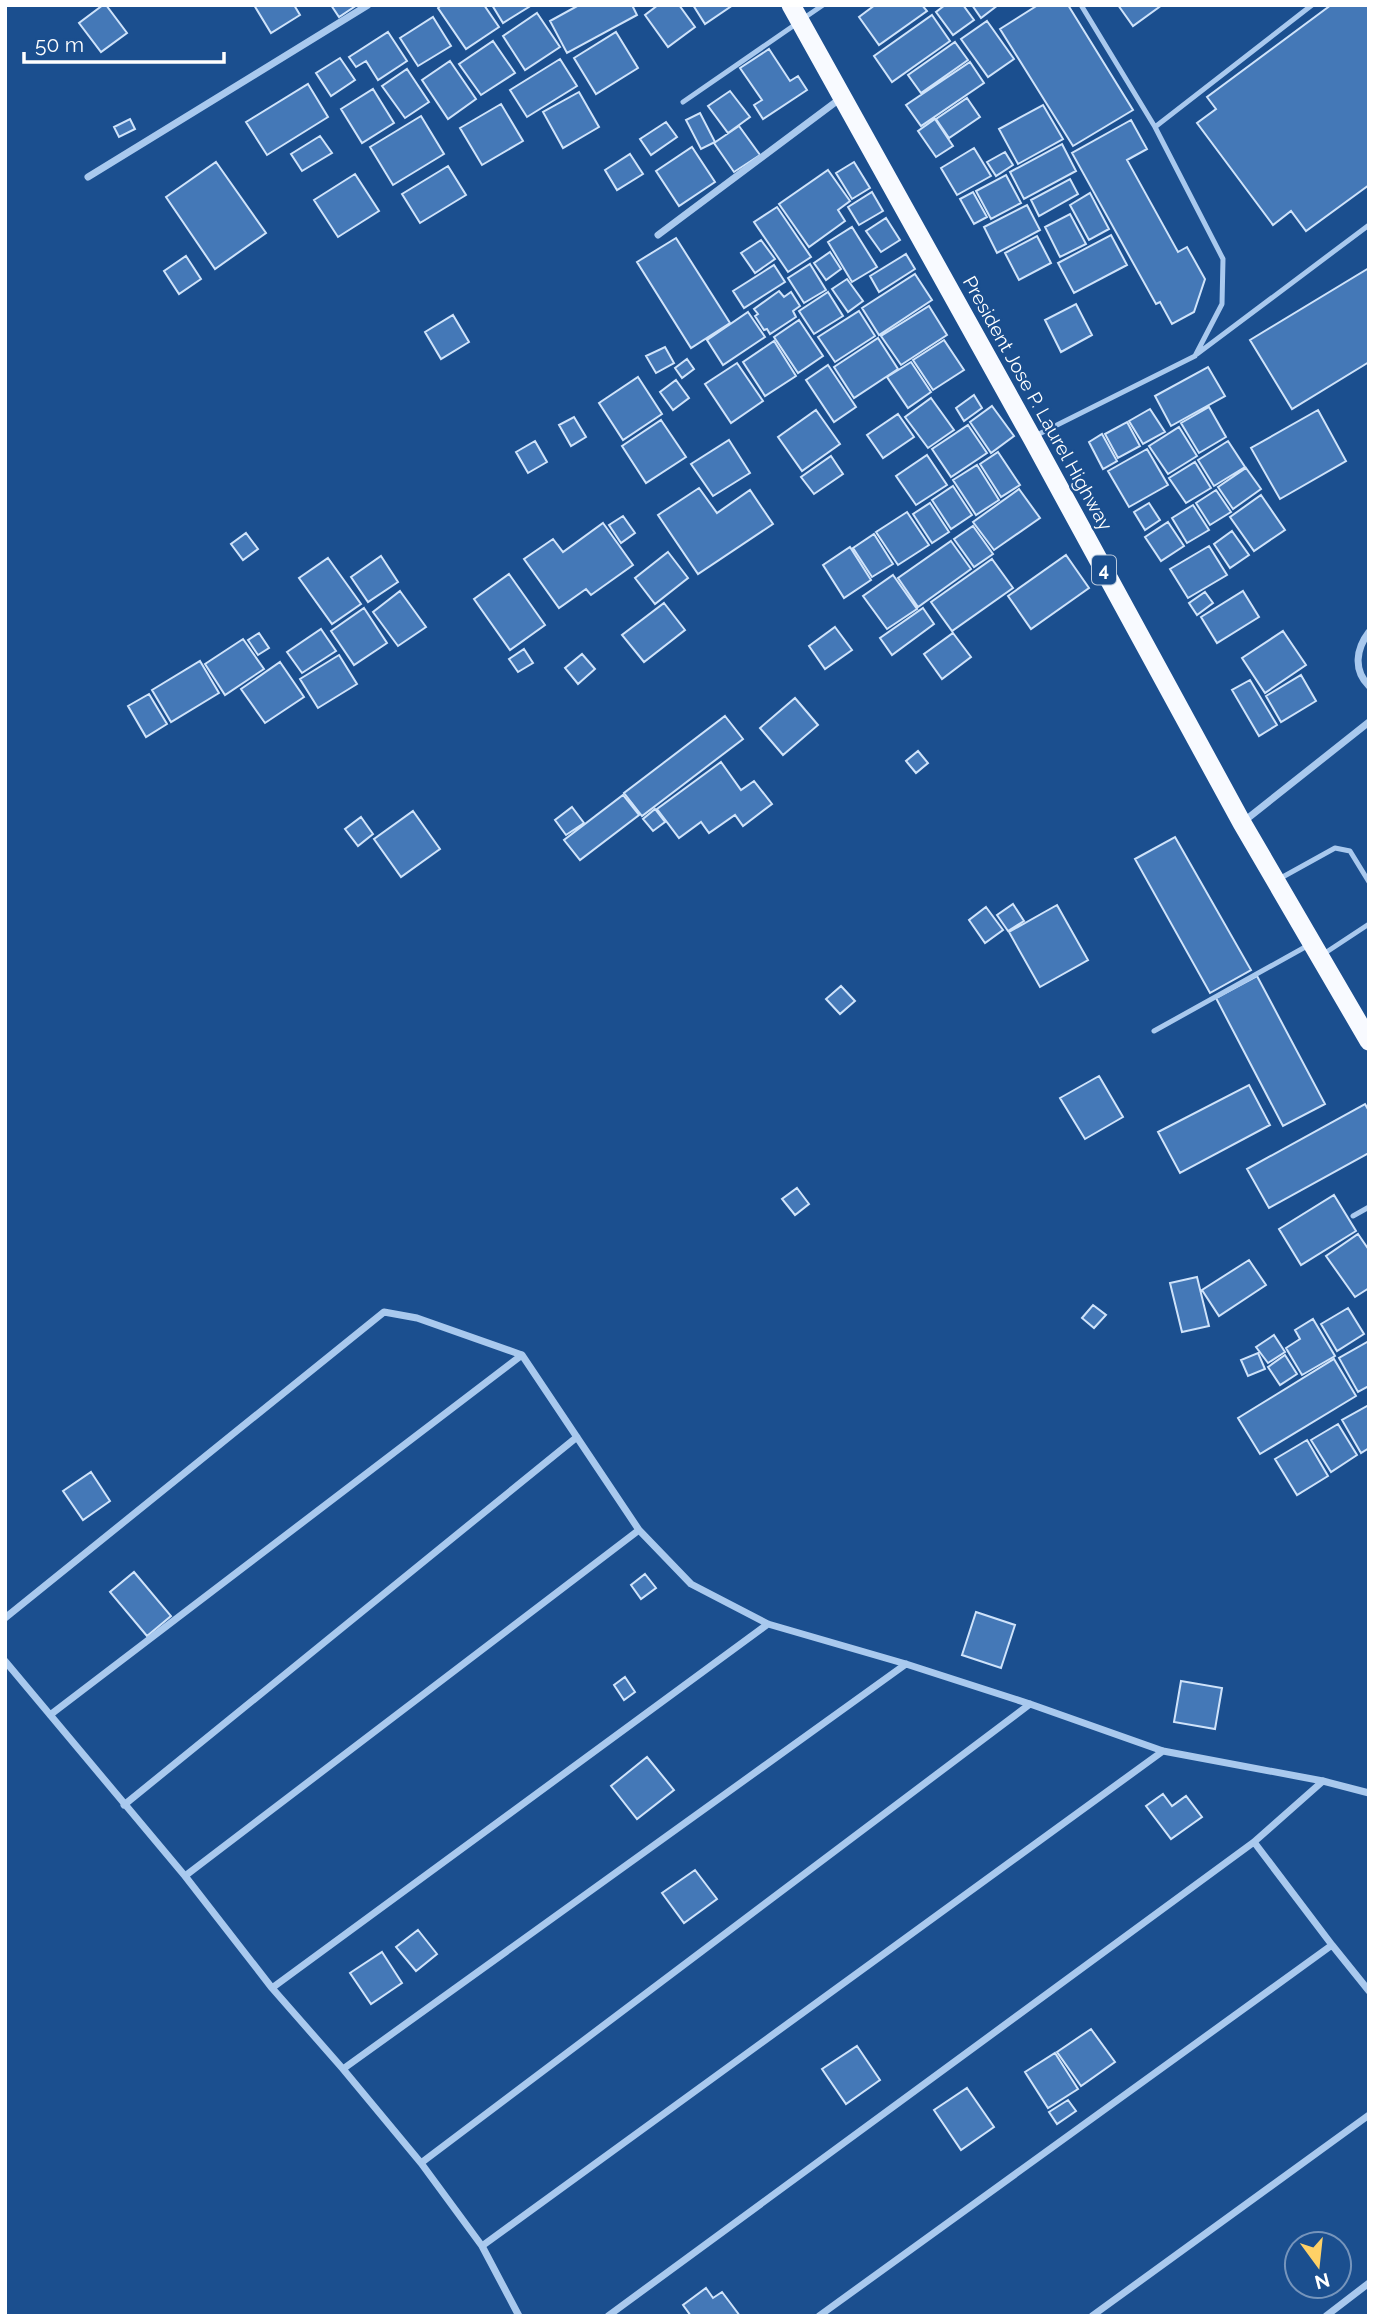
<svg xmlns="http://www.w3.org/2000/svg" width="1374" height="2321" font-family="Raleway,sans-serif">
  <rect width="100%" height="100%" fill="#1b4f8f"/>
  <path fill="#4478b7" stroke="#cfe3fa" stroke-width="2" d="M103,5H106L127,33L101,52L79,23Z
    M254,5H294L300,15L271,33Z
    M331,5H357L339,17Z
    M441,5H484L499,27L466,49L438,8Z
    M492,5H532L503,23Z
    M579,5H632L637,15L567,53L550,21Z
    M658,5H679L695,27L668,47L645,15Z
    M693,5H733L705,24Z
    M875,5H922L927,11L879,45L859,17Z
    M945,5H963L974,20L953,35L936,12Z
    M972,5H998L981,18Z
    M1038,5H1068L1133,110L1073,146L1000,29Z
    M1118,5H1162L1133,26Z
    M1331,5H1369V185L1306,231L1291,211L1273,225L1197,123L1216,109L1207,97Z
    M537,13L560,47L525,70L503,36Z
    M932,15L950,41L892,82L874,56Z
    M433,17L451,46L418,66L400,38Z
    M987,21L1014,59L988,77L961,39Z
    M388,32L407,61L378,80L366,61L356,67L349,57Z
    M616,32L638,68L596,94L574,58Z
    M493,41L515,73L481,95L459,64Z
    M955,42L968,60L921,93L908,75Z
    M769,49L790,81L798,76L807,90L763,119L754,105L762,100L740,68Z
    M340,58L355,80L331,96L316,73Z
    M560,59L577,86L527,117L510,90Z
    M450,61L476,99L448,119L422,80Z
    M970,62L984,83L921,126L906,105Z
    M407,69L429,102L405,118L382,86Z
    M308,84L328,117L267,155L246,122Z
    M373,89L394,123L362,143L341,109Z
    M730,91L750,117L728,133L708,106Z
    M579,92L599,127L563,148L543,112Z
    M967,98L980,117L949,138L936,119Z
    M501,104L523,141L482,165L460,128Z
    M1043,105L1063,139L1018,164L999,129Z
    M700,113L715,142L701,149L686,120Z
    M421,116L444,154L393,185L370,147Z
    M130,119L135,129L119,137L114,127Z
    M935,119L953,146L936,157L918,131Z
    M1131,120L1147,149L1127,160L1178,252L1187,247L1205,279L1194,312L1172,324L1160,302L1156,304L1072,153Z
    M666,122L677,137L651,155L640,139Z
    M739,126L760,155L734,172L714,143Z
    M320,136L332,153L302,171L291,154Z
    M1062,144L1076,171L1024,199L1010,172Z
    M692,147L715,182L679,206L656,171Z
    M974,148L991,176L957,195L941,168Z
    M1005,152L1013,165L996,176L987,162Z
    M630,154L643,174L617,190L605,170Z
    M216,162L266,233L215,269L166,197Z
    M854,162L870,188L852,199L836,173Z
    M448,166L466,195L420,223L402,194Z
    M828,170L850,201L838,210L845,221L809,247L779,204Z
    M355,174L379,211L338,237L314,200Z
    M1006,175L1021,203L991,219L976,191Z
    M1070,179L1078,194L1039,216L1031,200Z
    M872,192L883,211L859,225L848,207Z
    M973,192L987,217L974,224L960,199Z
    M1090,193L1109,229L1089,240L1070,205Z
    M1027,205L1040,230L997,253L984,227Z
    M777,207L811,257L788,272L754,222Z
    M1070,214L1086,244L1060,257L1045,227Z
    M886,218L900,240L881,252L866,231Z
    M852,227L877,267L852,282L828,242Z
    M1111,235L1127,265L1074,293L1058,263Z
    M1037,236L1051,263L1019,280L1005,253Z
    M676,238L730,323L691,348L637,262Z
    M761,240L775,259L755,273L741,253Z
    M830,252L841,269L826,280L814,263Z
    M906,254L915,269L879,292L870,276Z
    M186,256L201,279L179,294L164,271Z
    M810,264L826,290L804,303L788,278Z
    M774,265L785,282L744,308L733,291Z
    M1369,268V362L1292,409L1250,340Z
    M915,274L932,300L879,335L862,308Z
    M847,279L863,301L848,312L832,289Z
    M779,291L784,297L791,292L800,306L793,311L796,317L770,334L767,329L764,330L755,316L758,314L754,309Z
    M828,292L843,316L814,334L799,311Z
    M1076,304L1092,335L1061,352L1045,320Z
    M929,306L947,335L901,365L881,336Z
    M859,311L875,336L835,362L818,337Z
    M748,312L765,337L723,365L707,340Z
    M453,315L469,342L441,359L425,332Z
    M799,320L823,356L798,373L774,337Z
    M878,338L898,369L854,398L834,367Z
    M944,340L964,370L933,390L913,360Z
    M774,341L796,376L765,396L743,362Z
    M665,347L674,363L656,373L646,356Z
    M687,359L694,369L682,378L675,368Z
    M911,362L931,392L908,408L887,377Z
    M737,363L763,401L731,423L705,384Z
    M828,365L856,407L834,422L806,380Z
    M1208,367L1225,396L1171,426L1155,396Z
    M638,377L662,414L623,440L599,403Z
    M676,380L689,398L673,410L660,392Z
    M974,395L982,408L964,421L956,408Z
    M931,398L954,430L928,448L905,417Z
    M992,406L1014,436L991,453L970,422Z
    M1209,407L1226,437L1199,453L1181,423Z
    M1150,409L1165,432L1143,444L1129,421Z
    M816,410L840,444L802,471L778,437Z
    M1318,410L1346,461L1280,499L1251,448Z
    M898,414L914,437L883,458L867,435Z
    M574,417L586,437L571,446L559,425Z
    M661,420L686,457L646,483L622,446Z
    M1127,422L1140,446L1118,458L1105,434Z
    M968,425L987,453L951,477L932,449Z
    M1179,427L1197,456L1168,474L1149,446Z
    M1102,434L1117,461L1103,469L1089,442Z
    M729,440L750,473L713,496L691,464Z
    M535,441L547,462L528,473L516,452Z
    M1228,441L1245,467L1214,486L1198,460Z
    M1147,449L1168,485L1129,507L1108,471Z
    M998,452L1020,485L1001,497L980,464Z
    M927,455L947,485L916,505L896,476Z
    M831,456L843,474L814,494L801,477Z
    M1195,462L1211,488L1186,503L1169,478Z
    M977,465L999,500L976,515L953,480Z
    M1246,468L1261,489L1233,509L1218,487Z
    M953,486L972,515L951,529L932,500Z
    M699,488L717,513L750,490L773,524L698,574L658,515Z
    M1019,489L1040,518L994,550L973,522Z
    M1216,490L1231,512L1210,525L1196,503Z
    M1261,495L1285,530L1254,551L1230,517Z
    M930,503L949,532L932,543L913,514Z
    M1149,503L1160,520L1145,530L1134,512Z
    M1193,505L1209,530L1187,543L1172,518Z
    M907,512L929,545L898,565L876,532Z
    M623,516L635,533L621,543L609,525Z
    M1168,522L1184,546L1161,561L1145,537Z
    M603,523L633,565L591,595L586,589L559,608L524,559L553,539L563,552Z
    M973,526L993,554L974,567L954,539Z
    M1232,531L1249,555L1230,568L1214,544Z
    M246,533L258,549L243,560L231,544Z
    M874,534L893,564L872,577L853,548Z
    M951,541L971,569L918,607L898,578Z
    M1209,546L1227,575L1188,598L1170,569Z
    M850,547L871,580L844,598L823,565Z
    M668,552L688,578L655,604L635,578Z
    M1066,555L1089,588L1031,629L1008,596Z
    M381,556L398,582L368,602L351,577Z
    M328,558L361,604L332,624L299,578Z
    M992,559L1013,588L952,631L931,602Z
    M509,574L545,625L510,650L474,599Z
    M893,575L917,609L887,629L863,596Z
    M400,591L426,627L398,646L373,612Z
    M1243,591L1259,617L1217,643L1201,617Z
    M1205,592L1213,603L1197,615L1189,603Z
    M664,603L685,630L644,662L622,635Z
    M364,608L387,643L354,665L331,631Z
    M923,608L934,624L892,655L880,638Z
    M835,627L852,650L825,669L809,646Z
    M321,629L336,651L302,673L287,652Z
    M1283,631L1306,665L1265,693L1242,658Z
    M259,633L269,648L258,655L248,640Z
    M953,633L971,657L942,679L924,654Z
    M243,639L264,669L225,695L205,664Z
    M524,649L533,663L518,672L509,659Z
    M582,654L595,669L578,684L565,668Z
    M339,655L357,684L318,708L300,679Z
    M200,661L219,693L171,722L152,690Z
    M280,662L304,697L265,723L241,689Z
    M1301,675L1316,701L1281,722L1266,696Z
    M1250,680L1277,725L1259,736L1232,690Z
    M149,694L167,724L146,737L128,706Z
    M795,698L818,725L783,755L760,728Z
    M725,716L743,739L642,816L624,793Z
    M918,751L928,763L916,773L906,761Z
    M721,762L741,790L754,781L772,804L743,826L735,815L709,833L701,822L679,838L657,809Z
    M623,795L639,815L580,860L564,840Z
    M572,807L584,823L566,835L555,820Z
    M655,809L665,822L653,831L643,819Z
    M413,811L440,849L401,877L374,839Z
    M361,817L373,834L358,846L345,829Z
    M1175,837L1251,970L1210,993L1135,859Z
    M1013,904L1024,921L1008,931L997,915Z
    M1057,905L1088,960L1040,987L1009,932Z
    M986,907L1003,930L985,943L969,920Z
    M1257,976L1325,1104L1283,1126L1216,998Z
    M841,986L855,1001L840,1014L826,999Z
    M1099,1076L1123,1117L1085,1139L1060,1098Z
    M1249,1085L1270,1125L1180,1173L1158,1132Z
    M1365,1104L1369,1111V1153L1269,1208L1247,1169Z
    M797,1188L809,1204L795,1215L782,1199Z
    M1334,1195L1356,1231L1301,1265L1279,1229Z
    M1358,1234L1369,1250V1288L1355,1297L1326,1256Z
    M1249,1260L1266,1285L1219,1316L1202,1290Z
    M1197,1277L1209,1326L1182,1332L1170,1283Z
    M1093,1305L1106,1315L1094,1328L1082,1318Z
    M1348,1308L1364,1334L1337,1351L1321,1324Z
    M1313,1319L1335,1356L1302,1375L1286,1348L1300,1339L1295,1330Z
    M1274,1335L1285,1352L1268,1363L1256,1347Z
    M1369,1341V1386L1358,1392L1339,1358Z
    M1258,1353L1265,1369L1248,1376L1241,1360Z
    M1285,1355L1297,1374L1280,1385L1268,1367Z
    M1334,1359L1356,1396L1260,1454L1238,1418Z
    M1369,1405V1448L1361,1453L1342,1420Z
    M1338,1424L1357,1455L1331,1472L1311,1440Z
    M1307,1440L1328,1476L1297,1495L1275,1459Z
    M91,1472L110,1501L83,1520L63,1491Z
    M134,1572L171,1616L147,1636L110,1592Z
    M645,1574L656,1588L641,1599L631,1585Z
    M976,1612L1015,1625L1001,1668L962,1655Z
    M625,1677L635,1692L624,1700L614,1685Z
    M1181,1681L1222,1688L1215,1729L1174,1722Z
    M647,1757L674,1790L637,1819L611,1786Z
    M1163,1794L1172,1806L1186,1796L1202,1817L1171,1839L1146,1806Z
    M695,1870L717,1899L684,1923L662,1893Z
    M418,1930L437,1954L416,1971L396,1947Z
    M382,1952L402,1983L371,2004L350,1973Z
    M1091,2029L1115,2062L1081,2086L1057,2052Z
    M857,2046L880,2080L846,2104L822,2069Z
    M1055,2053L1078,2089L1048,2108L1025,2072Z
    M967,2088L994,2127L961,2150L934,2110Z
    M1068,2100L1076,2111L1057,2124L1049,2112Z
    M706,2288L713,2298L722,2292L740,2316H691L683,2305Z"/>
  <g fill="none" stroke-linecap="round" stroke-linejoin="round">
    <path stroke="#a9c9ee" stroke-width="5" d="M804,18L823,5
      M683,102L796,24
      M1155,127L1312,5
      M1197,354L1369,225
      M1035,436L1195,356L1222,304L1223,259L1155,127L1081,5
      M1279,879L1335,848L1350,851L1369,882
      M1325,953L1369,924
      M1154,1031L1307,946
      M1353,1216L1369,1207"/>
    <path stroke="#a9c9ee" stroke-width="7" d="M88,177L368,5
      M658,235L841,98
      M1369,632C1356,649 1353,670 1369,686
      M1243,822L1369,722
      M5,1618L384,1312L417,1318L522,1355L639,1530L691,1584L768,1624L906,1664L1030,1704L1163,1751L1323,1781L1369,1793
      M5,1661L185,1876L272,1988L343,2069L421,2163L482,2246L519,2316
      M50,1715L522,1355
      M124,1805L577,1437
      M185,1876L639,1530
      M1332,1945L1369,1991
      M272,1988L768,1624
      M343,2069L906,1664
      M421,2163L1030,1704
      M482,2246L1163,1751
      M608,2316L1254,1842L1323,1781
      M819,2316L1332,1945L1254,1842
      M1092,2316L1369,2115
      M1326,2316L1369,2283"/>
    <path stroke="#f8faff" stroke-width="19" d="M791,5L1032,438L1242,823L1369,1041"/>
  </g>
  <g text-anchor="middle" stroke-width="5" stroke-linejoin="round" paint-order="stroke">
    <rect fill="#1b4f8f" stroke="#bbcadd" stroke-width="2" x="1092" y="555.5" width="24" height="29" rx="5"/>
    <g font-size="18" font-weight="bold" fill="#fff">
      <text x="1104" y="576">4</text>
    </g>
    <g font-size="19" fill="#fff" stroke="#1b4f8f">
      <text transform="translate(1038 403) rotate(61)" y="7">President Jose P. Laurel Highway</text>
    </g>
  </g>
  <rect width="1374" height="2321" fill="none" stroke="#ffffff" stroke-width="14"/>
  <g transform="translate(1318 2265) rotate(165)"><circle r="33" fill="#1b4f8f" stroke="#7695bc" stroke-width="2"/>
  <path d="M0-5L12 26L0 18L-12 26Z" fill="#ffd166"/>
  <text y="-10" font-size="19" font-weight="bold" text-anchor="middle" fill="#ffffff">N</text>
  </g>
  <path d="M24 52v10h200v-10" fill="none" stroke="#ffffff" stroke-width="3.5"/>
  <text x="35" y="52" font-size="21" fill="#ffffff" stroke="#1b4f8f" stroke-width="5" paint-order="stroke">50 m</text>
</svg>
